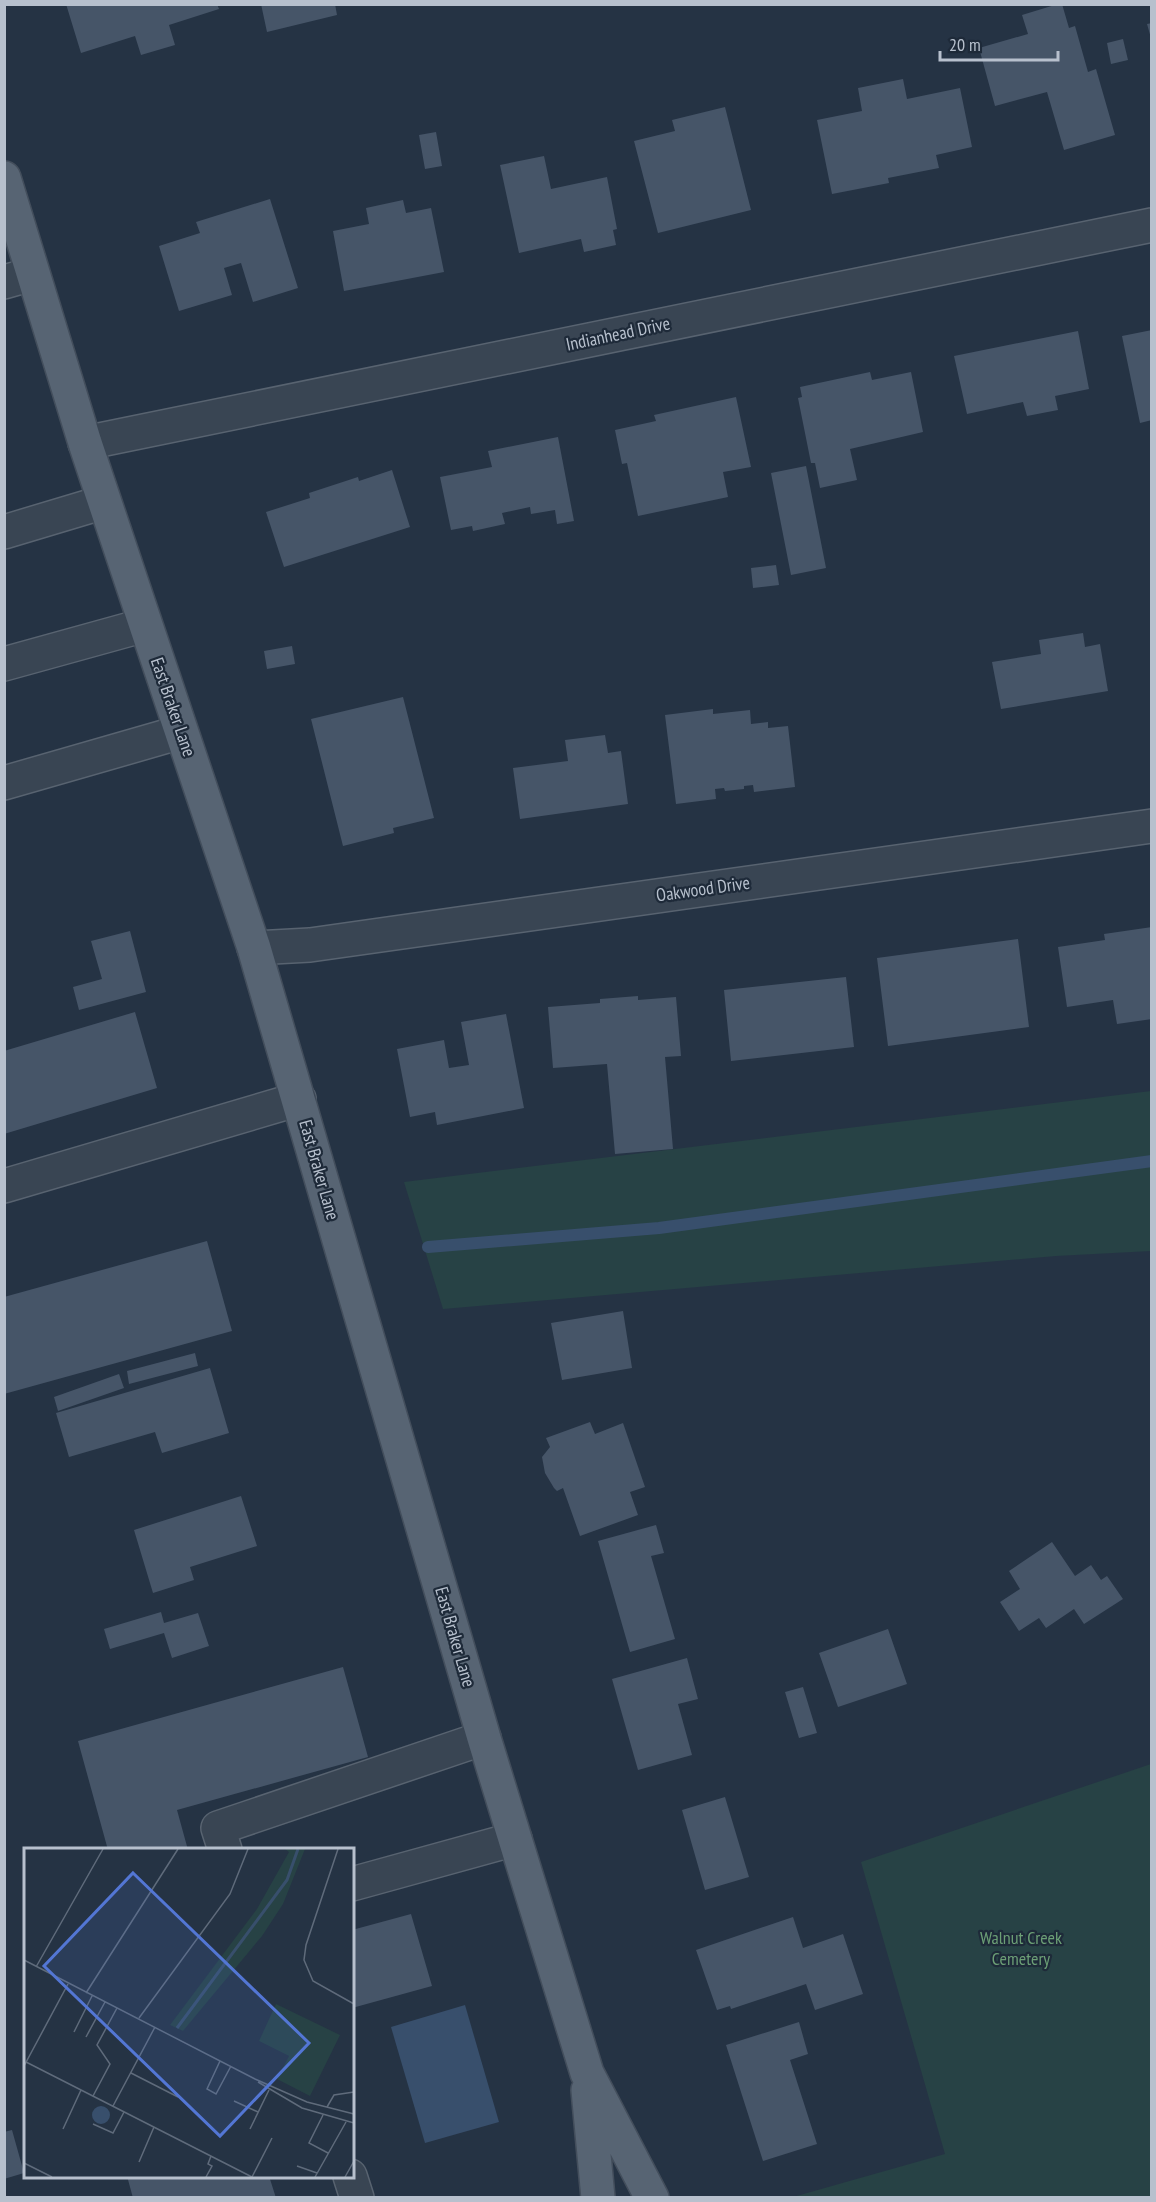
<svg xmlns="http://www.w3.org/2000/svg" width="1156" height="2202" font-family="'PT Sans Narrow',sans-serif">
  <rect width="100%" height="100%" fill="#253344"/>
  <path fill="#274245" d="M1151,1091V1251L1056,1256L443,1309L404,1182Z
    M1151,1764V2197H793L945,2154L861,1862Z"/>
  <path fill="#384f6c" d="M465,2005L499,2122L425,2143L391,2027Z"/>
  <g fill="none" stroke-linecap="round" stroke-linejoin="round">
    <path stroke="#384f6c" stroke-width="12" d="M428,1247L659,1228L1152,1161"/>
  </g>
  <path fill="#465568" d="M66,4H217L219,9L169,25L175,45L141,55L135,36L81,53Z
    M261,4H335L337,15L267,32Z
    M1058,4H1062L1069,28L1075,26L1088,72L1096,69L1115,135L1064,150L1047,92L995,106L979,48L1028,34L1022,15Z
    M1152,23V38H1151L1147,24Z
    M1123,39L1128,60L1111,64L1107,43Z
    M903,79L907,99L960,88L972,147L936,155L939,168L888,178L889,183L832,194L817,120L862,111L858,88Z
    M725,107L751,210L658,233L634,141L675,131L672,120Z
    M436,132L442,166L425,169L419,135Z
    M544,156L551,189L607,177L617,229L613,230L616,245L584,252L581,239L519,253L500,165Z
    M270,199L298,288L253,302L241,263L224,268L232,295L179,311L159,246L200,233L196,222Z
    M403,200L406,213L431,208L444,272L344,291L333,231L369,224L366,208Z
    M1152,330V420L1140,423L1122,336Z
    M1078,331L1089,389L1055,396L1058,410L1027,416L1023,402L967,414L954,356Z
    M870,372L872,380L911,372L923,432L850,449L857,480L820,488L815,463H811L798,398L802,397L800,387Z
    M736,397L751,467L723,472L728,497L638,516L627,463L622,464L615,430L656,421L654,415Z
    M558,437L574,521L557,524L555,510L531,514L530,507L502,513L505,524L473,531L472,526L451,530L440,477L492,467L488,451Z
    M806,466L826,568L791,575L771,473Z
    M392,470L410,527L284,567L266,512L310,498L309,493L358,477L359,481Z
    M776,565L779,585L753,588L751,568Z
    M1083,633L1085,647L1100,644L1108,691L1001,709L992,662L1041,654L1039,640Z
    M292,646L295,664L267,669L264,651Z
    M403,697L434,818L393,828L394,833L343,846L311,719Z
    M713,709V714L750,710L751,724L768,722V728L788,726L795,787L754,792L753,785L744,786V789L725,791L724,788L715,789L716,799L676,804L665,715Z
    M605,735L608,753L621,751L628,804L520,819L513,768L568,761L565,740Z
    M1152,927V1019L1117,1024L1113,1000L1067,1007L1058,947L1105,940L1104,934Z
    M130,931L146,992L79,1010L73,987L102,979L91,941Z
    M1018,939L1029,1027L888,1046L877,958Z
    M846,977L854,1047L731,1061L724,990Z
    M638,996V1000L676,997L681,1056L665,1057L673,1149L615,1154L607,1064L553,1068L548,1007L600,1003V999Z
    M135,1012L157,1088L4,1134V1051Z
    M506,1014L524,1108L437,1125L435,1112L410,1117L397,1049L444,1040L449,1068L469,1065L461,1022Z
    M207,1241L232,1331L4,1394V1297Z
    M623,1311L632,1368L562,1380L551,1323Z
    M195,1353L198,1366L129,1384L127,1371Z
    M210,1368L229,1433L162,1453L155,1432L69,1457L56,1413Z
    M119,1374L124,1388L58,1411L54,1397Z
    M590,1422L595,1434L623,1423L645,1487L630,1492L638,1515L580,1536L563,1488L557,1491L554,1488L545,1473L542,1457L550,1447L546,1438Z
    M241,1496L257,1546L190,1567L194,1580L153,1593L134,1530Z
    M656,1525L664,1553L651,1556L675,1639L630,1652L598,1541Z
    M1052,1542L1075,1576L1091,1565L1101,1580L1107,1576L1123,1599L1084,1624L1074,1609L1046,1628L1039,1618L1019,1631L1000,1602L1020,1589L1009,1571Z
    M161,1612L164,1623L198,1613L209,1646L172,1658L164,1633L110,1649L104,1629Z
    M888,1629L907,1684L838,1707L819,1653Z
    M687,1658L698,1699L678,1704L692,1755L638,1770L612,1679Z
    M343,1667L368,1757L177,1810L188,1850H108L78,1741Z
    M803,1687L817,1733L799,1738L785,1692Z
    M725,1797L749,1877L705,1890L682,1810Z
    M411,1914L432,1986L352,2008V1930Z
    M793,1917L803,1948L843,1934L863,1994L815,2010L806,1984L731,2009L730,2006L717,2010L696,1950Z
    M799,2022L808,2054L790,2060L817,2144L763,2161L726,2045Z
    M12,2130L24,2173L4,2179V2132Z
    M127,2176H269L276,2198H133Z"/>
  <g fill="none" stroke-linecap="round" stroke-linejoin="round">
    <g stroke="#586370" stroke-width="36">
      <path id="minor" d="M4,282L32,274
        M85,443L1152,225
        M4,532L104,502
        M4,664L145,625
        M4,783L181,732
        M254,948L310,945L1152,826
        M4,1186L299,1099
        M225,1850L218,1828L484,1738
        M352,1884L515,1839
        M350,2176L357,2198"/>
    </g>
    <g stroke="#434e5c" stroke-width="36">
      <path id="major" d="M4,178L85,443L254,948L484,1738L587,2073L652,2198
        M588,2090L598,2198"/>
    </g>
    <use href="#minor" stroke="#394553" stroke-width="33"/>
    <use href="#major" stroke="#576473" stroke-width="33"/>
  </g>
  <g text-anchor="middle" stroke-width="4.5" stroke-linejoin="round" paint-order="stroke">
    <g font-size="18" fill="#b7c0cd" stroke="#1e2a39">
      <text transform="translate(618 334) rotate(-12)" y="6">Indianhead Drive</text>
      <text transform="translate(173 707) rotate(71)" y="6">East Braker Lane</text>
      <text transform="translate(703 889) rotate(-8)" y="6">Oakwood Drive</text>
      <text transform="translate(319 1170) rotate(74)" y="6">East Braker Lane</text>
      <text transform="translate(455 1637) rotate(74)" y="6">East Braker Lane</text>
    </g>
    <g font-size="18" fill="#6c9f76" stroke="#1e2a39">
      <text x="1021" y="1944">Walnut Creek<tspan x="1021" dy="21">Cemetery</tspan></text>
    </g>
  </g>
  <g transform="translate(24 1848)">
    <rect width="330" height="330" fill="#253344"/>
    <path d="M261,1H281L259,56L238,88L159,183L146,177L233,61L265,4ZM252,156L316,187L286,248L253,231L265,208L235,193Z" fill="#274245"/>
    <path d="M68 267a9 9 0 1 1 18 0a9 9 0 1 1-18 0Z" fill="#384f6c"/>
    <path fill="none" stroke="#384f6c" stroke-width="3" d="M153,180L263,32L274,1"/>
    <path fill="none" stroke="#5f6b7b" stroke-width="1.5" d="M314,1L282,97L280,112L289,133L330,156M0,112L231,231L283,254L330,266M12,119L79,1M62,145L154,1M115,170L206,46L224,1M50,184L68,148M62,189L81,154M196,213L183,241L192,246L207,218M2,214L228,329M0,218L44,136M107,225L154,249M234,234L278,260L330,275M69,248L86,216L73,197L93,160M210,253L234,264M89,258L131,179M303,259L310,247L330,244M299,267L285,295L304,305M69,276L89,285L100,264M39,281L57,242M226,281L245,242M115,314L130,279M0,315L28,329M273,318L293,325M182,329L188,318L184,316L187,308M228,329L248,290M291,329L322,274M321,329L330,313"/>
    <path fill="#5376d4" fill-opacity="0.15" stroke="#5376d4" stroke-width="3" d="M109,25L285,195L196,288L20,118Z"/>
    <rect width="330" height="330" fill="none" stroke="#b7c0cd" stroke-width="3"/>
  </g>
  <rect width="1156" height="2202" fill="none" stroke="#b7c0cd" stroke-width="12"/>
  <path d="M940 51v9h118v-9" fill="none" stroke="#b7c0cd" stroke-width="3"/>
  <text x="949" y="51" font-size="18" fill="#b7c0cd" stroke="#1e2a39" stroke-width="4.5" paint-order="stroke">20 m</text>
</svg>
